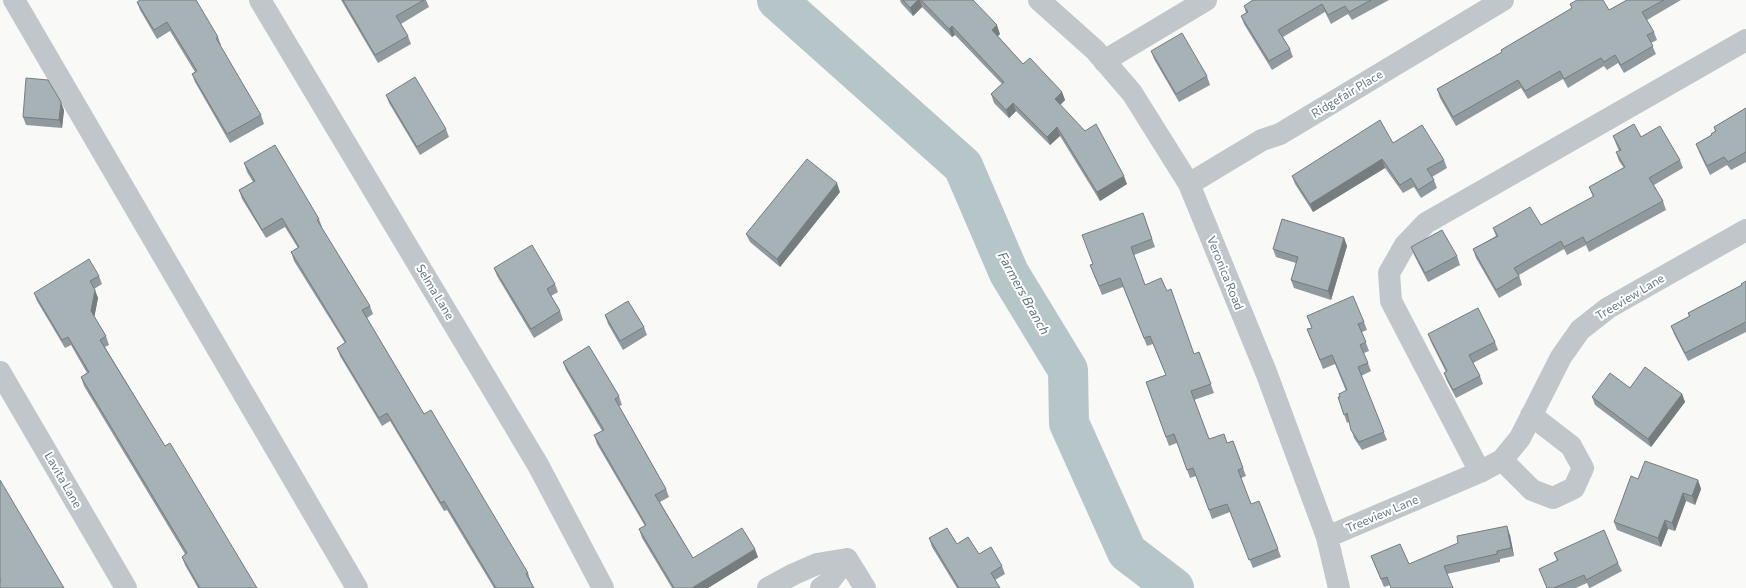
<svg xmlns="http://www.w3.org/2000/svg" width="1746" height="588" font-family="Commissioner,sans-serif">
  <rect width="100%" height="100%" fill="#f9f9f7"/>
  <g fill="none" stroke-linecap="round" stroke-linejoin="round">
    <path stroke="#b6c6c8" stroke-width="40" d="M777,0L963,166L1009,273L1068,370L1069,423L1127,552L1174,588"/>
    <path stroke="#c0c6c9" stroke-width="22" d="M14,0L357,588
      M260,0L538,465L603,588
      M1039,0L1095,50L1132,93L1189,184L1266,372L1327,537L1339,588
      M1104,61L1206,0
      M1189,184L1262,140L1280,134L1503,0
      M0,372L126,588
      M1502,460L1532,490L1553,498L1574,488L1583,468L1571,446L1531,415
      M1480,472L1391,301L1389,273L1405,245L1426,223L1746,40
      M1327,537L1480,472L1502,460L1520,438L1561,357L1580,330L1608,308L1746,230
      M847,559L865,588
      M768,588L794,574L817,564L847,559
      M821,588L828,583L847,559"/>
  </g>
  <path fill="#90999d" d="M341,0H426L429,7L401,24L408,36L411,44L378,63Z
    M900,0H973L1000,34L998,36L1023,64L1062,92L1065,100L1060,105L1127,184L1100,201L1060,136L1050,145L1016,111L1009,118L994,103L991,94L1002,84L955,35L952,37L922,7L913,16L901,3Z
    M1253,0H1389L1352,20L1348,14L1331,24L1325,12L1283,37L1290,49L1293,57L1272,70L1244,24L1241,16L1246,13L1244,6Z
    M1627,0H1681L1647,20L1654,32L1657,40L1651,43L1656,54L1624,73L1618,63L1607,70L1604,66L1568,88L1563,79L1528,99L1521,88L1456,126L1440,98L1437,89L1502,52L1501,50L1572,8L1570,4L1609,10Z
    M137,2L218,37L221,45L220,46L261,115L264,124L230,143L195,82L192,74L195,72L170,31L157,39L140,10Z
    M1151,51L1207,76L1210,85L1179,102L1154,59Z
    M386,95L446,129L449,137L420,155L389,103Z
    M1746,108V162L1731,170L1727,165L1710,175L1699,152L1696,144L1711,135V134L1715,131L1714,127Z
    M64,110L62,128L26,125L23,117Z
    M1613,136L1641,137L1680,160L1683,168L1654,185L1663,201L1666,210L1589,252L1586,245L1567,255L1564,249L1519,275L1522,285L1499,298L1476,258L1473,249L1496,236L1493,228L1541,225L1593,197L1589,187L1624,168L1619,161L1616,152L1619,151L1616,144Z
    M1393,143L1444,160L1447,168L1432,177L1434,180L1437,188L1421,198L1414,187L1403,193L1385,168L1313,212L1295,184L1292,176Z
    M244,163L319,219L322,227L321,228L370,306L373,314L367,318L424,414L528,573L531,582L534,588H494L447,510L444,511L390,421L382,426L340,356L337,348L345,343L294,261L291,252L298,248L285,227L266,238L242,199L239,190L253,182L247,172Z
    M840,192L780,267L750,242L746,234Z
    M1143,213L1155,247L1134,255L1145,285L1194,354L1199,352L1214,393L1194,400L1209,439L1227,443L1233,441L1246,476L1241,478L1251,504L1278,549L1281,557L1253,568L1230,512L1212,519L1196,476L1190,478L1177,443L1169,446L1146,382L1166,375L1153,344L1147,346L1123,287L1102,295L1090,265L1093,264Z
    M1344,238L1347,246L1331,300L1294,288L1291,280L1296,263L1276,257L1273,249Z
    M1411,247L1457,256L1460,265L1428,282L1414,255Z
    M494,268L555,284L558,292L551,296L560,311L563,320L534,338L497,276Z
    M99,276L102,284L94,289L98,298L94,317L106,336L109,345L105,347L165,446L257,588H198L185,565L182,557L185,554L84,386L81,377L87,373L71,345L65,348L37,301L34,293Z
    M1746,281V332L1688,361L1674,334L1671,326L1689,317L1688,313L1742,285Z
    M605,315L644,327L647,335L623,350L608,324Z
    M1307,316L1364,322L1367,330L1362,332L1369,351L1364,353L1371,371L1361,376L1387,440L1362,450L1354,438L1349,422L1347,423L1338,397H1340L1346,391L1335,364L1323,369L1307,329L1312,328Z
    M1428,334L1495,342L1498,350L1473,363L1480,376L1483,384L1456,398L1447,381L1444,373L1446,372L1431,342Z
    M563,362L619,396L622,405L619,406L666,489L669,497L660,502L693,558L758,557L708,588H672L642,538L639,529L645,526L597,444L594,435L602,431L566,370Z
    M1630,388L1682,394L1685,402L1651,447L1595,405L1592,397Z
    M1638,479L1698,480L1701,489L1695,505L1686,501L1675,531L1668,529L1661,547L1617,530L1614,522Z
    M1510,535L1514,556L1500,559V562L1447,574L1453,588H1391L1390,585L1384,587L1371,556L1409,564Z
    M929,538L957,544L1002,566L1005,574L995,580L1000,588H957L932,547Z
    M1554,553L1618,563L1622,571L1590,588H1589L1587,583L1576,588H1547L1539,569L1557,561Z"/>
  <path fill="#757d7f" d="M918,0H920L922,7L913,16L910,8Z
    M997,25L1000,34L995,38L992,30Z
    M952,26L955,35L952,37L949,29Z
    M1062,92L1065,100L1058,107L1055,99Z
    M61,102L64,110L62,128L59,120Z
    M1013,103L1016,111L1009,118L1006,110Z
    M1057,127L1060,136L1050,145L1047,137Z
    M1382,159L1385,168L1313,212L1310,204Z
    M1124,176L1127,184L1100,201L1097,192Z
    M837,183L840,192L780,267L777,259Z
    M1344,238L1347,246L1331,300L1328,291Z
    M95,290L98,298L94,319L91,311Z
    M1682,394L1685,402L1651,447L1648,439Z
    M1698,480L1701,489L1695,505L1692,496Z
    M1683,493L1686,501L1675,531L1672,523Z
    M1665,520L1668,529L1661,547L1658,538Z
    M1507,526L1510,535L1514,556L1511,548Z
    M755,549L758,557L708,588H692Z"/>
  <path fill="#a7b2b6" stroke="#757d7f" d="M140,0H196L218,37L216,38L261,115L227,134L192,74L197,71L167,22L154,30L137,2Z
    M343,0H424L396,16L408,36L375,55Z
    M903,0H918L910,8Z
    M921,0H973L997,25L992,30L1023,64L1030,58L1062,92L1055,99L1085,131L1096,124L1124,176L1097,192L1057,127L1047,137L1013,103L1006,110L991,94L1004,82L952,26L949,29Z
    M1253,0H1371L1349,12L1345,6L1328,15L1322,4L1278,30L1290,49L1269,61L1241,16L1248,12L1244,6Z
    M1577,0H1603L1609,10L1627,0H1664L1642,12L1654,32L1647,35L1653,46L1621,65L1615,55L1604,62L1601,58L1564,79L1560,71L1525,91L1518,80L1453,117L1437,89L1502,52L1501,50L1572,8L1570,4Z
    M1182,33L1207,76L1176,94L1151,51Z
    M415,77L446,129L417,147L386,95Z
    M26,78L48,80L61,102L59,120L23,117Z
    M1746,108V152L1728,162L1724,157L1707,166L1696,144L1712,135L1711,134L1716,131L1714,127Z
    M1380,120L1393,143L1422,125L1444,160L1427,169L1434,180L1418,190L1411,178L1400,185L1382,159L1310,204L1292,176Z
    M1634,124L1641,137L1660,126L1680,160L1649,178L1663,201L1586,243L1583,237L1564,247L1561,241L1514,268L1519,276L1496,290L1473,249L1498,236L1493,228L1530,207L1541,225L1594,196L1589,187L1625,167L1616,152L1621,150L1613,136Z
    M275,145L319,219L317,220L370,306L362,310L424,414L431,410L528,573L526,574L534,588H496L444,501L441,503L387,413L379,418L337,348L346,342L291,252L299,247L282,218L262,230L239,190L255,181L244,163Z
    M807,159L837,183L777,259L746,234Z
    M1143,213L1152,239L1131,247L1145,285L1161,278L1167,291L1171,289L1194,354L1199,352L1211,384L1191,391L1209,439L1224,434L1227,443L1233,441L1243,468L1238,470L1251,504L1259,501L1278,549L1249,560L1227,504L1209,510L1193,468L1187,470L1174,434L1166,437L1146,382L1166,375L1150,336L1144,338L1120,278L1099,286L1090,265L1093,264L1082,235Z
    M1282,219L1344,238L1328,291L1291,280L1298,257L1273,249Z
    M1442,230L1457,256L1425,273L1411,247Z
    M532,245L555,284L547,289L560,311L531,329L494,268Z
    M89,259L99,276L90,281L95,290L91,311L106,336L100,340L165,446L170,443L257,588H200L182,557L187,553L81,377L89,372L68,337L62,340L34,293Z
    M1746,281V322L1685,353L1671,326L1690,316L1688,313L1742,285L1741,284Z
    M1353,296L1364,322L1358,324L1366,342L1360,345L1368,363L1358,367L1384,432L1359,442L1351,430L1347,413L1344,415L1338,397H1340L1339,394L1347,390L1332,355L1320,360L1307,329L1312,328L1307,316Z
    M628,301L644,327L620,341L605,315Z
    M1478,308L1495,342L1469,355L1480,376L1453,390L1444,373L1447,371L1428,334Z
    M589,346L619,396L615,399L666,489L655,495L693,558L742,528L755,549L692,588H674L639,529L646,525L594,435L604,430L563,362Z
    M1645,367L1682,394L1648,439L1592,397L1610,373L1630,388Z
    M1645,461L1698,480L1692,496L1683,493L1672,523L1665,520L1658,538L1614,522L1631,476L1638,479Z
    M0,480L64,588H0V580H1L0,578Z
    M1507,526L1511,548L1497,551V554L1444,566L1453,588H1391L1387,577L1381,579L1371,556L1400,544L1409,564L1458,543L1457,536Z
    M947,528L957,544L968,537L979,554L991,547L1002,566L991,573L1000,588H959L929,538Z
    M1604,530L1618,563L1586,580L1584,575L1554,588H1547L1539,569L1558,560L1554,553Z"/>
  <g text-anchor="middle" stroke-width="4" stroke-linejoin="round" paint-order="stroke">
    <g font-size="12" fill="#647882" stroke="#fff">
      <text transform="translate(1347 94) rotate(-31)" y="4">Ridgefair Place</text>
      <text transform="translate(1225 273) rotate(68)" y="4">Veronica Road</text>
      <text transform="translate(435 292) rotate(59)" y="4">Selma Lane</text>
      <text transform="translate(1630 297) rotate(-31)" y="4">Treeview Lane</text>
      <text transform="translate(63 480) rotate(60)" y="4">Lavita Lane</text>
      <text transform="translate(1382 514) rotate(-23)" y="4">Treeview Lane</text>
    </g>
    <g font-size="13" font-style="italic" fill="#5e777c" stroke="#fff">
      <text transform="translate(1024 293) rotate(61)" y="5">Farmers Branch</text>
    </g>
  </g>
</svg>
